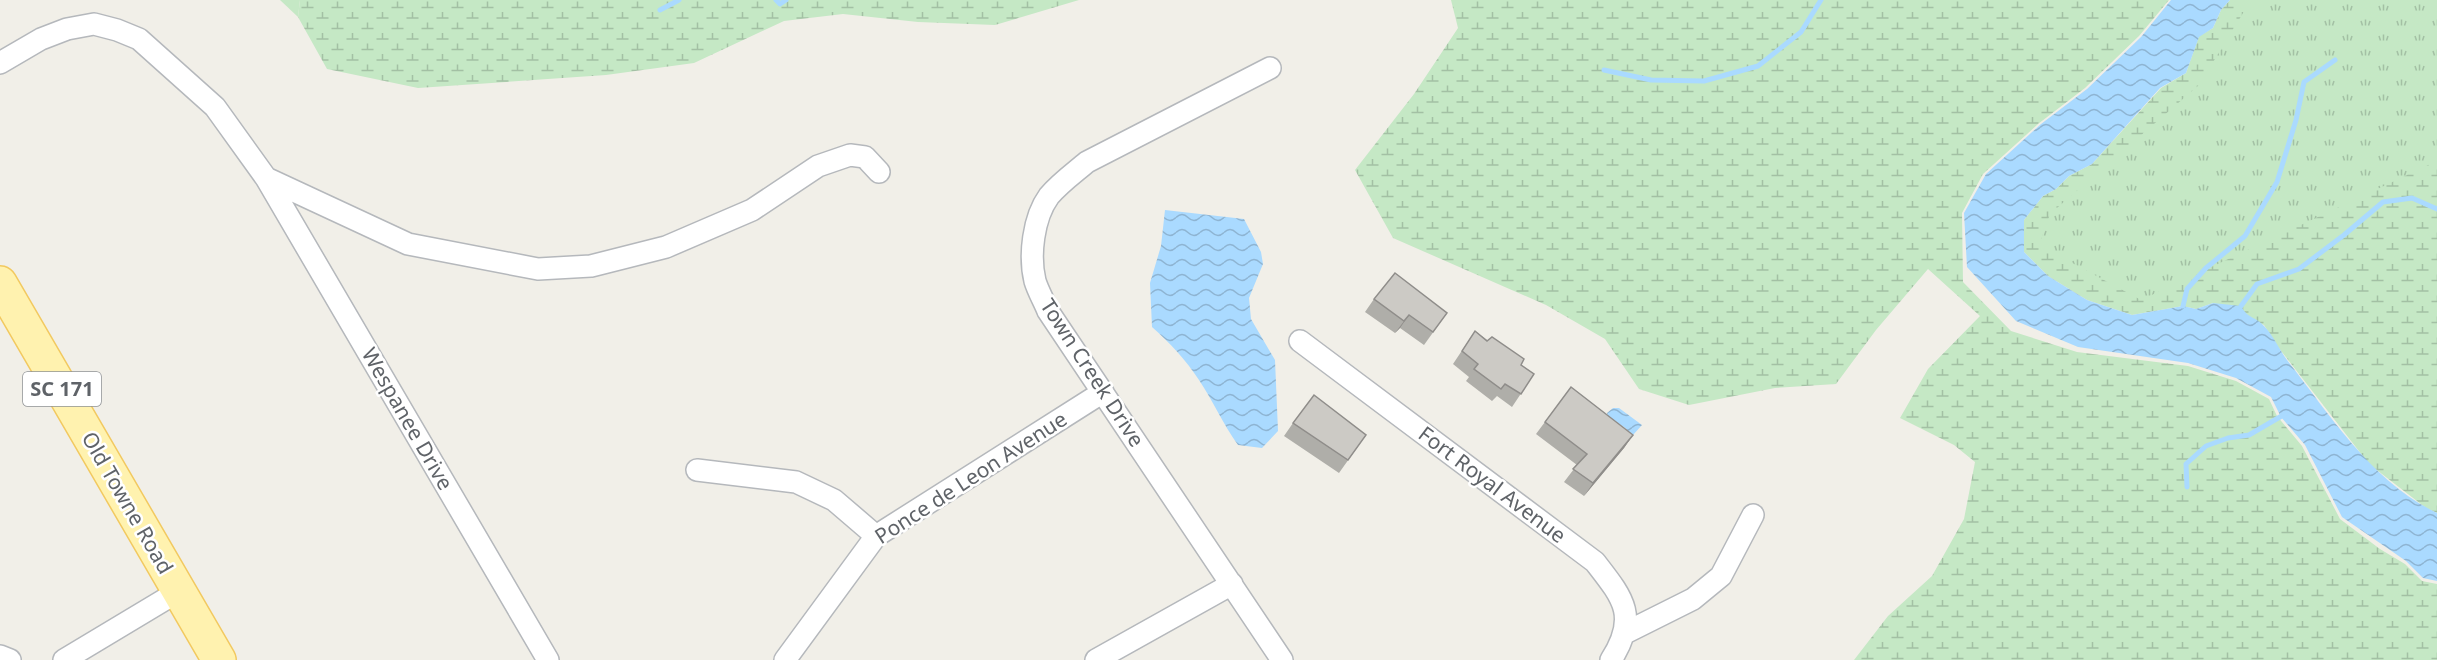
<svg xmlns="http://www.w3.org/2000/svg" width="2437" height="660" font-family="'Noto Sans',sans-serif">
  <defs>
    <pattern id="forest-firs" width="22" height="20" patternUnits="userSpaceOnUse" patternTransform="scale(1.5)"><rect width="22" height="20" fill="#c5e8c5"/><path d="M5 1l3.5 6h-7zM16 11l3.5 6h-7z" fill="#a3c0a4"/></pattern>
    <pattern id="wetland-marsh" width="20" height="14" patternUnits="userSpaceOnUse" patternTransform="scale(1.5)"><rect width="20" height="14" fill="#c5e8c5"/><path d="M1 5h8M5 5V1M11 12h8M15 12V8" fill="none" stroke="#a3c0a4"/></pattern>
    <pattern id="park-tufts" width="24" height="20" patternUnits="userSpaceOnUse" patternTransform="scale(1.5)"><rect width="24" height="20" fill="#c5e8c5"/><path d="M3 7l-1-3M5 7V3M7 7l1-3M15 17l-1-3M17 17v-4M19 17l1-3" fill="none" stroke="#a3c0a4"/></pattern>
    <pattern id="water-waves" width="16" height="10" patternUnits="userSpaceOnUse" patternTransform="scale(1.5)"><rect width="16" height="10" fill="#aadaff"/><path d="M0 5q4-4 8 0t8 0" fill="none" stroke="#8eb4d2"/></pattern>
  </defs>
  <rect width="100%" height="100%" fill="#f1efe8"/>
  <path fill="url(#forest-firs)" d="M280,0H300L298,17Z"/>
  <path fill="url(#wetland-marsh)" d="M300,0H1079L995,25L918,22L843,14L784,21L694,63L606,75L418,88L327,69L298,17Z
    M1451,0H2169L2139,36L2085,88L2038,124L1983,174L1962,213L1963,282L2011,331L2077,352L2188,366L2236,381L2269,399L2277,416L2302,446L2340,519L2380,549L2405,564L2422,581L2437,584V660H1854L1888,616L1932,576L1964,519L1975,462L1954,445L1900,418L1928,369L1980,316L1928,269L1876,330L1836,384L1775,388L1689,405L1639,389L1605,339L1546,305L1393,238L1355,170L1414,94L1458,28Z
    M2230,0H2437V513L2426,508L2369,464L2278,347L2264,325L2213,303L2196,309L2183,306L2132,315L2087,300L2048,276L2024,252V220L2043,196L2056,189L2069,176L2092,164L2161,88L2186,73L2199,36L2213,28L2221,10Z"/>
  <path fill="url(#park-tufts)" d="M2251,0H2437V161L2141,300L2039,245L2050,214L2199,85Z"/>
  <path fill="url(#water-waves)" d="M2171,0H2230L2221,10L2213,28L2199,37L2186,73L2160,88L2092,164L2069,176L2056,189L2043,196L2024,220V252L2048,276L2087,300L2132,315L2183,306L2196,309L2213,303L2241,306C2248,319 2255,316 2264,326C2273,335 2279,349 2287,360C2330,415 2372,482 2437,513V581L2423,578L2406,561L2342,517L2305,445L2281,417L2271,397L2236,378L2188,363L2078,347L2016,321L1967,267L1964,213L1986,174L2041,124L2087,89L2141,37Z
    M1165,210L1244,219L1261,252L1263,264L1249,298L1251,319L1275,360L1278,431L1262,448L1238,445C1223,424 1213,401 1199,380C1186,360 1170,343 1152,327L1150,283L1161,246Z
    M1613,408H1619L1642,425L1633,435C1630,433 1625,427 1621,425C1612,422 1610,424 1607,413Z"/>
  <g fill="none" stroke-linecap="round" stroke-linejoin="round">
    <path stroke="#aadaff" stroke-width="5" d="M776,0L780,4L786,0
      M660,10L679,0
      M1604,70L1651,80L1704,81L1758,66L1801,32L1821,0
      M2183,306L2187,289L2206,268L2245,236L2277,182L2296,120L2304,82L2335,60
      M2241,306L2257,284L2299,269L2344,235L2383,202L2412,198L2437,209
      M2187,487L2186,464L2206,446L2228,438L2249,435L2285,414"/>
    <g stroke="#b5b8bc" stroke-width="24">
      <path id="minor" d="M0,63L41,39L67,29L94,24L117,30L139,39L215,107L266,178L408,244L538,269L591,266L666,247L752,210L818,166L850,155L865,157L879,172
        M1270,68L1087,162C1074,173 1060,183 1049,196C1033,218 1029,256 1035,281C1038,291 1044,301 1048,311L1282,660
        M266,178L548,660
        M1300,341L1595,562C1623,598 1639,616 1611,660
        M697,470L796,482L834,500L876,536
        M1625,633L1693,599L1721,576L1753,515
        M0,656L10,660
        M64,660L179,591
        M785,660L876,536L1103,392
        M1096,660L1232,584"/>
    </g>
    <g stroke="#f2c960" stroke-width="36">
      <path id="primary" d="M0,283L219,660"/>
    </g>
    <use href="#minor" stroke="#fff" stroke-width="21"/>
    <use href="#primary" stroke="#fff2af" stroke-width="33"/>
  </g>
  <path fill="#afaea9" d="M1374,299L1447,313L1424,345L1400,328L1395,333L1365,312Z
    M1475,331L1534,374L1512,407L1497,396L1492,401L1466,381L1469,377L1453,364Z
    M1571,387L1633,435L1624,448L1584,496L1564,482L1577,465L1536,434Z
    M1293,423L1366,435L1339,473L1284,436Z"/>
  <path fill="#8f8d8a" d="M1409,315L1400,328L1395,333L1404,321Z
    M1633,435L1624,448L1584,496L1593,483Z"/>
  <path fill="#cccac5" stroke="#8f8d8a" stroke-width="1.5" d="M1395,273L1447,313L1433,332L1409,315L1404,321L1374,299Z
    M1475,331L1487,341L1492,337L1524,359L1521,365L1534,374L1521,394L1505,384L1501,389L1474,369L1478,364L1462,351Z
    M1571,387L1633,435L1593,483L1573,469L1587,454L1545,422Z
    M1314,395L1366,435L1348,460L1293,423Z"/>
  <g text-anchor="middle" stroke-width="5" stroke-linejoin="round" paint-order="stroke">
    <rect fill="#fff" stroke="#8f9295" stroke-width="1.5" x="23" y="372" width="78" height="34" rx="4.5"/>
    <g font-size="20" font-weight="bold" fill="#5f6368">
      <text x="62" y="396">SC 171</text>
    </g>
    <g font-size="21" fill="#5f6368" stroke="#fff">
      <text transform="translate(1092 373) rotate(57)" y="7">Town Creek Drive</text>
      <text transform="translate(407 419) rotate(60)" y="7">Wespanee Drive</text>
      <text transform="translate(971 478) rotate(-33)" y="7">Ponce de Leon Avenue</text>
      <text transform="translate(1492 485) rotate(37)" y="7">Fort Royal Avenue</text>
      <text transform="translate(127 503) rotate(60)" y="7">Old Towne Road</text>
    </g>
  </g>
</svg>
